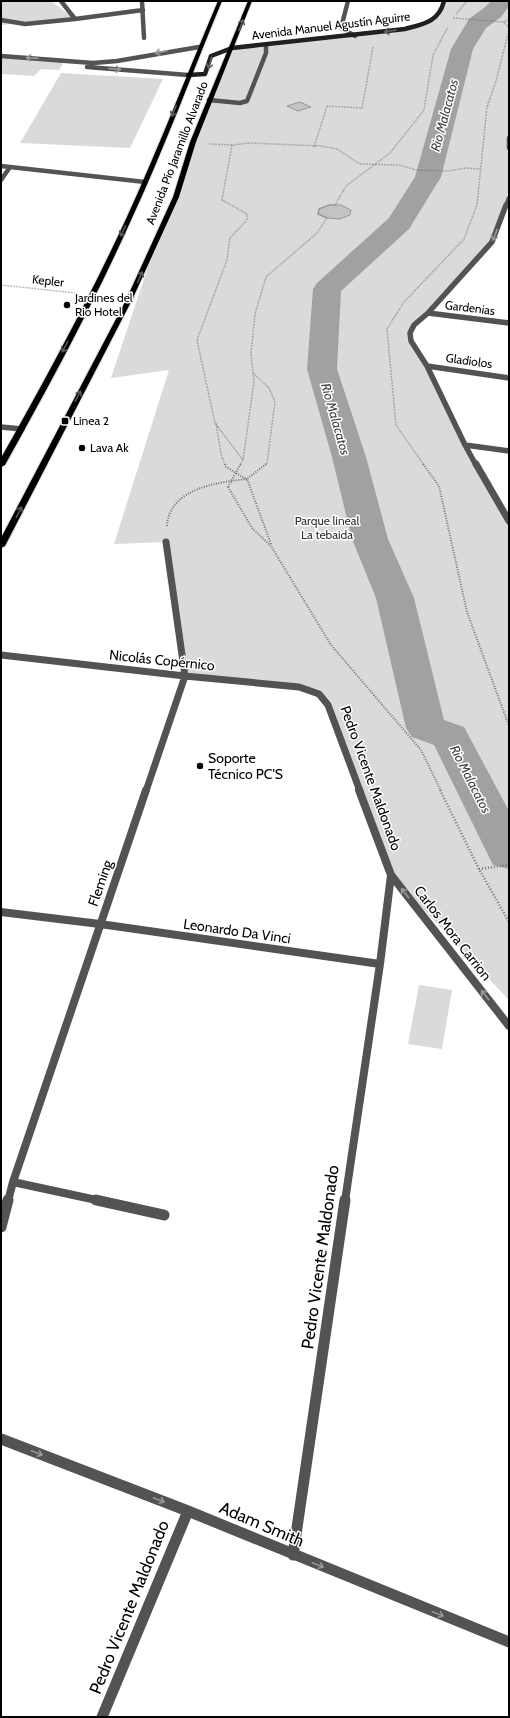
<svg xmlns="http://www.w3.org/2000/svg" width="510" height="1718" font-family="Cabin,sans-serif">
  <rect width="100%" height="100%" fill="#fff"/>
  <path fill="#dadada" d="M1,1H51L75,19L1,25Z
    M444,1H509V198L492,242L414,325L411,341L465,445L509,521V1000L391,875L328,705L319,694L299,687L185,676L166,542L114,544L169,370L111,378L158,237L176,197L193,143L232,48L405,29L437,16Z
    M1,54L66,59L59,70L41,69L34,76L1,74Z
    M61,73L163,79L130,148L20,143Z
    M419,985L452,990L442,1049L408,1044Z"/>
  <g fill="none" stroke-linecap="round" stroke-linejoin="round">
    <path fill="#a1a1a1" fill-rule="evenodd" d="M491,1H509V6L501,17L486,28L473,49L441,177L409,229L341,291L337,369L366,457L388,539L414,598L444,720L464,727L509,811V869L493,865L434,745L412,737L406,728L376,598L352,539L332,457L307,369L313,289L317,283L389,218L415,177L451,49L469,19L485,7Z"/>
  </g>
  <path fill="#c3c3c3" stroke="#979797" d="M300,102L311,107L298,111L287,106Z
    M329,205H341L351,210L350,215L340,219L327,218L318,214L319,209Z"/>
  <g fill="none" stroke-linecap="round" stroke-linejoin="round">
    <g stroke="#dbdbdb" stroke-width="2">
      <path id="primary" d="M218,1H222C192,73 165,147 132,218C94,303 50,384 5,465L1,467V458C45,380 88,301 126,219C159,147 187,74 218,1Z
        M248,1H252L196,142L179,197L132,300L5,546L1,548V538L126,300L173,197L190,142Z"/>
    </g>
    <path stroke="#757575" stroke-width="1.5" stroke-dasharray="0.5 1" stroke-linecap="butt" d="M456,14L467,1
      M453,18L504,22L509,28
      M504,22L509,19
      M209,144L232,145L250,143L321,146L337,149L360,164L399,165L416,170L448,171L466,168L480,169
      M232,145L222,200L247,214V220L230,238L227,260L197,340L215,423L243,460L240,465
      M314,147L327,106L362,108L373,47
      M1,285L76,293
      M253,373L269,388L275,402L267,463L265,465
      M216,423L221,454L225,465
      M243,460L254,382L251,354L255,314L266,277L317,233L327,218L318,214L319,209L329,205H335L346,186L390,153L424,110L433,55L448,27
      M424,465L396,425L387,329L404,302L464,239L477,205L487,107L496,81L509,30"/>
    <path stroke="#757575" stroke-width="2" stroke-dasharray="1 1.5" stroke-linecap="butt" d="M225,464L226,467L246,479
      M266,464L247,479L271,544
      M423,464L439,486L467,612L509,726
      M240,465L241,464
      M228,487L252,528L271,546L331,645L421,750L441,791
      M167,526C169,488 219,482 247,479"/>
    <path stroke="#757575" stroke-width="2.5" stroke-dasharray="1 2" stroke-linecap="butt" d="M440,790L479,869L509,922
      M479,869L509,865"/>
    <path stroke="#535353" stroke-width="4.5" d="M1,56L93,63L117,61L199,47
      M87,67L188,75
      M209,100L240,103L247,101L266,53V45"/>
    <path stroke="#535353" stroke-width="4.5" d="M61,1L75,19L143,10
      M142,1L144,38
      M348,1L341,28L355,36
      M1,20L25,24L75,19
      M509,138V148
      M1,166L145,182
      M1,180L10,167
      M506,206L509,198"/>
    <path stroke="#535353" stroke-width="5.5" d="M428,313L509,323
      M427,366L509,378
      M1,427L22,429
      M465,445L509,451
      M476,465L465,445L427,366L411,341L410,333L414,325L428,313L492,242L506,205"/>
    <path stroke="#535353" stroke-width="7" d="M476,464L509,521
      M1,655L185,676L299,687L319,694L328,705L360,791
      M146,791L185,676L166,542"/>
    <path stroke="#535353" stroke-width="8" d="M359,790L391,875L509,1026
      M1,912L100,924L380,964L391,875
      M13,1182L101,1201
      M8,1201L13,1182L146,790
      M345,1201L380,964"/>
    <path stroke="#535353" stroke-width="11" d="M96,1200L164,1215
      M1,1227L8,1200
      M1,1439L188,1511L509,1642
      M293,1555L345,1200
      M102,1717L188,1511"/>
    <path stroke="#202020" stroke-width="4.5" d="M188,75L205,74L211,56L232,48L405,29C423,24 439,22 444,1"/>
    <use href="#primary" fill="#000" fill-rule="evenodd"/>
    <path stroke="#757575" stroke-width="2" stroke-dasharray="1 1.5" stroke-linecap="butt" d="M228,487L240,465"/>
  </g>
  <defs><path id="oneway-shaft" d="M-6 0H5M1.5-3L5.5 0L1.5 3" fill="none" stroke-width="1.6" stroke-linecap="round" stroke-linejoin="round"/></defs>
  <g stroke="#595959">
    <use href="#oneway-shaft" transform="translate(241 25) rotate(-70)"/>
    <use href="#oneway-shaft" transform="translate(174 111) rotate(112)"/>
    <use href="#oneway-shaft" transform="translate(123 231) rotate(115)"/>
    <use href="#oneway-shaft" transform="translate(140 277) rotate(-66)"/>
    <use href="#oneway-shaft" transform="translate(65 347) rotate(118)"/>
    <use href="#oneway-shaft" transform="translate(78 396) rotate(-62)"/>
    <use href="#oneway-shaft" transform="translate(19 512) rotate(-63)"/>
  </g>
  <g stroke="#636363">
    <use href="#oneway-shaft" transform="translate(390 31) rotate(172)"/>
    <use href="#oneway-shaft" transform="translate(210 63) rotate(105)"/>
  </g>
  <g stroke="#989898">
    <use href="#oneway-shaft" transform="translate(161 52) rotate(169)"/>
    <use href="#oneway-shaft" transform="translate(32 58) rotate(-176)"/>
    <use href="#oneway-shaft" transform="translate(115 69) rotate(4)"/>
    <use href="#oneway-shaft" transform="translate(495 235) rotate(111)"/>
    <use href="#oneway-shaft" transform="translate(405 893) rotate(-128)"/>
    <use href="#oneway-shaft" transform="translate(485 995) rotate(-128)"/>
    <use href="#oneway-shaft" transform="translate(37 1453) rotate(21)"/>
    <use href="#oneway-shaft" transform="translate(159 1500) rotate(21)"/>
    <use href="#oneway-shaft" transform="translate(318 1565) rotate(22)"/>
    <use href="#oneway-shaft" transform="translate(438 1614) rotate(22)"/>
  </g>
  <g fill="#000" stroke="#fff" stroke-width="1.5">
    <circle cx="67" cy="305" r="4"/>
    <rect x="61" y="417" width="8" height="8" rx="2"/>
    <circle cx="82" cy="448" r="4"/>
    <circle cx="200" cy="766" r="4"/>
  </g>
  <g text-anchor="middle" stroke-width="3" stroke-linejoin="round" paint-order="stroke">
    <g font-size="12" fill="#000" stroke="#fff">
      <text transform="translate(331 26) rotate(-7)" y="4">Avenida Manuel Agustín Aguirre</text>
      <text transform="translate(177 153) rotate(-69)" y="4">Avenida Pío Jaramillo Alvarado</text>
      <text transform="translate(48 281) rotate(6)" y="4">Kepler</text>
      <text transform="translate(470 308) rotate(7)" y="4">Gardenias</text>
      <text transform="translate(469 361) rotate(8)" y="4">Gladiolos</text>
    </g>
    <g font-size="12" fill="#000" stroke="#fff" text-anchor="start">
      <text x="75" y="302">Jardines del<tspan x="75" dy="14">Rio Hotel</tspan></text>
      <text x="73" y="425">Linea 2</text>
      <text x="90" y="452">Lava Ak</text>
    </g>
    <g font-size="12" fill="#313131" stroke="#fff">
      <text x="327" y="525">Parque lineal<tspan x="327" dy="14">La tebaida</tspan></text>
    </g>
    <g font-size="13" font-style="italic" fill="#424242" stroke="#fff">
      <text transform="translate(444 115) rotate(-75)" y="5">Rio Malacatos</text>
      <text transform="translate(336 419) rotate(74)" y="5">Rio Malacatos</text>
      <text transform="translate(471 779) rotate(63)" y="5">Rio Malacatos</text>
    </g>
    <g font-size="14" fill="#000" stroke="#fff">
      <text transform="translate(162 660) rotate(6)" y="5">Nicolás Copérnico</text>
      <text transform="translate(371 778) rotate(70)" y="5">Pedro Vicente Maldonado</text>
      <text transform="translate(100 883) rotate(-71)" y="5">Fleming</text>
      <text transform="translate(237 931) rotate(8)" y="5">Leonardo Da Vinci</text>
      <text transform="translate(453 933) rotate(52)" y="5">Carlos Mora Carrion</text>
    </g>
    <g font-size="14" fill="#000" stroke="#fff" text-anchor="start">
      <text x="208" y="763">Soporte<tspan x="208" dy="16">Técnico PC'S</tspan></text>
    </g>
    <g font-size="17" fill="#000" stroke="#fff">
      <text transform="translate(320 1257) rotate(-82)" y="6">Pedro Vicente Maldonado</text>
      <text transform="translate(262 1524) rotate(23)" y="6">Adam Smith</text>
      <text transform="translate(129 1607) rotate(-68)" y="6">Pedro Vicente Maldonado</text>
    </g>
  </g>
  <rect width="510" height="1718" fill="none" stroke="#000000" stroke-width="4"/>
</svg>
